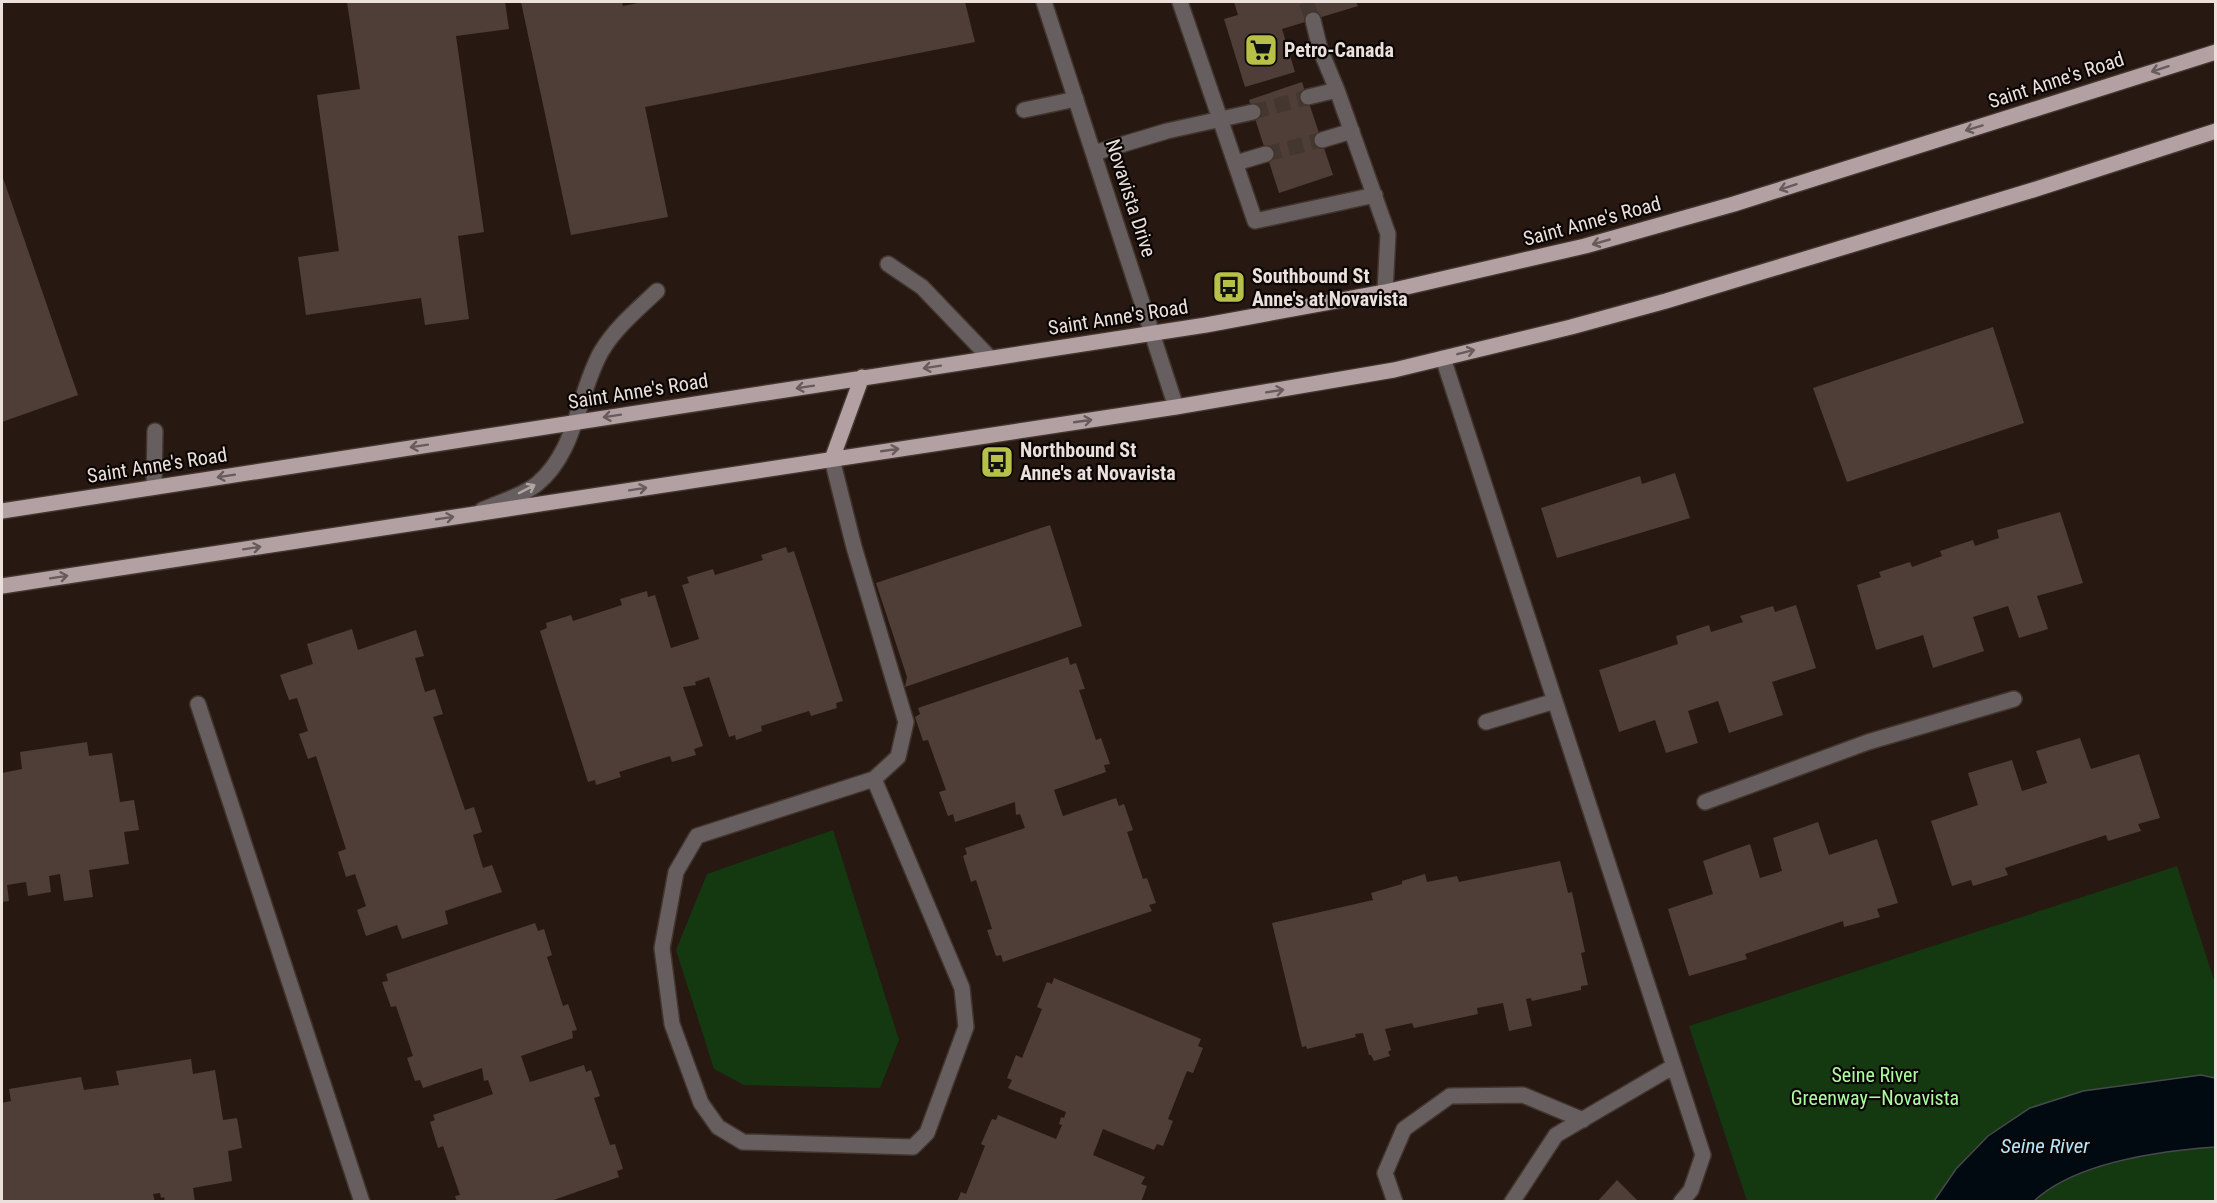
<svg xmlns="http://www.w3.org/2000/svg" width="2217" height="1203" font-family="'Roboto Condensed',sans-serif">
  <rect width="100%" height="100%" fill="#271912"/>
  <path fill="#14380f" d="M833,830L899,1040L880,1088L744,1085L714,1069L676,950L707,874Z
    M2177,866L2215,983V1078L2201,1075L2083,1091L2030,1108L1988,1136L1956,1169L1934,1201H1747L1689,1026Z
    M2215,1147V1201L2034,1202C2076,1162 2160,1151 2215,1147Z"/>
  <path fill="#010a10" stroke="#474a4d" stroke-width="1.5" d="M2201,1075L2215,1078V1147C2160,1151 2076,1162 2034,1201H1934L1956,1169L1988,1136L2030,1108L2083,1091Z"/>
  <path fill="#4f3e37" d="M347,2H505L509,29L456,36L484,232L458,236L469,319L425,325L421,298L306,315L298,257L339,251L317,95L360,89Z
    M521,2H622L623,6L643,2H965L975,42L645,107L668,217L571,235Z
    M1234,2H1356L1358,6L1282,29L1295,72L1245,87L1224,19L1238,15Z
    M1302,82L1333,175L1279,193L1249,100Z
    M2,175L78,395L2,422Z
    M1993,327L2024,423L1847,482L1813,388Z
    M1675,473L1690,518L1557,558L1541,508L1640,476L1642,484Z
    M2060,512L2083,583L2037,596L2048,629L2019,638L2008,606L1973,617L1984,651L1933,668L1923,635L1876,650L1857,585L1881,577L1879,572L1910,562L1912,567L1942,556L1940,551L1973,540L1975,546L1999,538L1997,530Z
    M1050,525L1082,626L905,687L907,677L876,583Z
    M786,547L788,553L794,551L843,701L836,703L837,708L811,716L809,711L761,726L762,731L736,740L735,735L729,737L709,677L695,682L696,685L683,687L703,746L694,749L696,755L672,762L670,756L619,772L621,777L596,785L595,780L588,782L540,631L547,628L546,623L571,615L573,621L622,605L620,599L647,591L648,597L655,595L671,648L699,639L682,585L689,583L687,577L713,569L715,575L763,560L761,555Z
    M1796,605L1816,668L1772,682L1783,715L1729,733L1718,701L1688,711L1698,743L1666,753L1655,720L1619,732L1599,670L1678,644L1676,636L1709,625L1711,632L1743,622L1740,616L1773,606L1775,612Z
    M352,629L358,650L416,630L424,656L415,658L425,692L435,689L443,714L433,717L465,810L474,807L482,832L473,835L483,868L492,865L502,892L445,911L448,924L402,939L397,925L366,936L357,910L366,906L355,874L346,877L338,852L346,849L316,756L308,759L299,734L308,731L297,698L289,700L280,675L313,664L307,644Z
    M1068,657L1070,665L1076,663L1085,689L1079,690L1096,740L1101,738L1110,764L1104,765L1106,772L1054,790L1063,816L1116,798L1119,806L1124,804L1133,830L1127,832L1143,879L1147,878L1156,903L1149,905L1152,911L1003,962L1001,955L996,956L987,930L992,929L976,880L971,882L963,856L967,854L965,848L1025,828L1020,814L1016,815L1015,802L955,822L953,814L948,816L939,792L946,790L928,740L923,741L915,717L920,714L918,708Z
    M2080,738L2091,769L2139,754L2160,818L2138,824L2141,831L2108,841L2106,835L2005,868L2008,875L1973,886L1971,880L1952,886L1931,821L1978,805L1968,773L2012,760L2022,791L2047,783L2036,751Z
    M87,742L89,756L112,753L120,802L134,800L139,830L124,832L129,864L89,870L93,897L64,901L60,874L49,876L51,892L28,896L26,882L7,885L9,901L2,902V773L22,769L20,752Z
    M1818,822L1829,855L1877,839L1898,903L1877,909L1880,917L1844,927L1843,921L1745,954L1747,959L1689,976L1668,909L1713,894L1703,861L1750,844L1760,878L1782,871L1773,838Z
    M1560,861L1568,893L1572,892L1585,952L1581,953L1588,985L1581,986V990L1532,1001L1531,998L1526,999L1532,1026L1509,1031L1503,1003L1477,1008L1478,1014L1414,1028L1412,1023L1385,1029L1391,1050L1388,1052L1390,1056L1374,1061L1371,1055H1369L1363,1033L1355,1034L1356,1037L1307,1049L1306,1046L1302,1047L1272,923L1373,900L1371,893L1402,884V881L1425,874L1427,882L1457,876L1459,882Z
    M535,923L538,931L544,929L552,955L547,957L563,1006L568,1004L577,1030L572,1031L573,1038L521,1056L530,1082L584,1065L586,1072L591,1070L600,1096L594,1098L610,1145L615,1144L623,1169L617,1171L619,1177L548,1202H457L455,1196L460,1195L443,1146L438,1148L430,1122L435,1120L433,1115L493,1094L488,1080L484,1081L482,1068L423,1088L420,1080L415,1081L407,1058L413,1056L396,1006L391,1007L382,982L388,981L386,974Z
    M1054,978L1201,1039L1198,1046L1203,1048L1193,1073L1187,1071L1168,1119L1173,1121L1163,1146L1157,1144L1154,1150L1103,1129L1093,1155L1145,1177L1141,1184L1147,1186L1141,1202H957L961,1192L966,1194L985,1146L981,1144L992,1119L996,1120L998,1115L1056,1139L1062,1125L1059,1124L1061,1117L1064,1118L1066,1112L1008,1088L1012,1080L1007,1078L1016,1055L1022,1058L1042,1009L1037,1007L1047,982L1052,984Z
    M191,1059L193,1074L215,1070L223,1120L237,1118L242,1148L228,1151L232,1181L193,1188L195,1202H165L164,1197L161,1198L160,1193L153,1194L155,1202H2V1103L11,1101L9,1089L81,1077L84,1090L119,1085L116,1071Z
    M1617,1180L1639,1202H1597Z"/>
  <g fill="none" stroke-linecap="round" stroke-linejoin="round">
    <path stroke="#443730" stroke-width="15" stroke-dasharray="15 8" stroke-linecap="butt" d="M1306,2L1313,20
      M1253,112L1308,97
      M1266,154L1322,140"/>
    <g stroke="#42352e" stroke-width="18">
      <path id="minor" d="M1044,2L1176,407
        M1180,2L1255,221L1375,195
        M1313,20L1320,49L1337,90
        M1308,97L1337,90L1388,234L1385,292
        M1024,110L1076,99
        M1322,140L1352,131
        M1094,153L1167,131L1253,112
        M1236,163L1266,154
        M888,264L922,287L990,358
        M1443,358L1703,1155L1691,1190L1681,1202
        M832,459L854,547L906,722L898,757L874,779L697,836L676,872L662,948L672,1024L701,1103L718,1127L743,1142L913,1147L927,1133L966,1027L962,988L874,779
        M154,487L155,431
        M482,510C500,502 522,496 537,484C577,451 577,395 601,352C615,328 637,310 657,291
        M198,704L362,1202
        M1486,722L1555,701
        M1705,802L1868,742L2014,699
        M1395,1202L1385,1173L1404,1129L1450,1096L1523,1095L1583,1120
        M1512,1202L1556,1135L1674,1066"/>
    </g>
    <g stroke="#42352e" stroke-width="18">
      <path id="major" d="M832,459L862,377
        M2,511L1206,325L1385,292L1585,246L1734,204L2216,52
        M2,586L1176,407L1394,370L1571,327L1666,301L2033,190L2216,131"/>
    </g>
    <path stroke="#786c66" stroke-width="4" stroke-dasharray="4.5 4.5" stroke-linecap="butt" d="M997,463L1000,479"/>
    <use href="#minor" stroke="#675e5f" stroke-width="15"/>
    <use href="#major" stroke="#b2a0a2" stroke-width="15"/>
  </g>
  <defs><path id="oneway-shaft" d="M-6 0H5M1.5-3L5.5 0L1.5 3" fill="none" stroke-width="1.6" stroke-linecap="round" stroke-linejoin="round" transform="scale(1.5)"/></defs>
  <g stroke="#675b5b">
    <use href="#oneway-shaft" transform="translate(2160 69) rotate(162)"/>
    <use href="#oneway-shaft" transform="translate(1974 128) rotate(163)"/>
    <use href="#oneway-shaft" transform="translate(1788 187) rotate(162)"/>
    <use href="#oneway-shaft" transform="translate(1601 242) rotate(164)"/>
    <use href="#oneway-shaft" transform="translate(1466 352) rotate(-14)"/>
    <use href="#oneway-shaft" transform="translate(932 367) rotate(171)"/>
    <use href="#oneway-shaft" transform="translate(805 387) rotate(171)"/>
    <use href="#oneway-shaft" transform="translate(1275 391) rotate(-9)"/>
    <use href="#oneway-shaft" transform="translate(612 416) rotate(171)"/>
    <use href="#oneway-shaft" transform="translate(1083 421) rotate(-8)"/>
    <use href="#oneway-shaft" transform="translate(419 446) rotate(171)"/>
    <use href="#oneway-shaft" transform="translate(890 450) rotate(-8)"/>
    <use href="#oneway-shaft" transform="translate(226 476) rotate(171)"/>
    <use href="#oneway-shaft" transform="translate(638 489) rotate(-9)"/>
    <use href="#oneway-shaft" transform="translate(445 518) rotate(-9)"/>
    <use href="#oneway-shaft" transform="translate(252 548) rotate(-9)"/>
    <use href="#oneway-shaft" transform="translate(59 577) rotate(-9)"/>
  </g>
  <use stroke="#b0a6a4" href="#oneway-shaft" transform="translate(527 489) rotate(-27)"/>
  <defs>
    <g id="supermarket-square" transform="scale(1.725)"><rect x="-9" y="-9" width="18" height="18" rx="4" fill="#b8c147" stroke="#0b0604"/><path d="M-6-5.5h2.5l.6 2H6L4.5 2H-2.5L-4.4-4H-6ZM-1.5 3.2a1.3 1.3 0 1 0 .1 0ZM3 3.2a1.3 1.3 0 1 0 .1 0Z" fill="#111"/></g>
    <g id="bus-square" transform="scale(1.725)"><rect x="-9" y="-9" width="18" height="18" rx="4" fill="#b8c147" stroke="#0b0604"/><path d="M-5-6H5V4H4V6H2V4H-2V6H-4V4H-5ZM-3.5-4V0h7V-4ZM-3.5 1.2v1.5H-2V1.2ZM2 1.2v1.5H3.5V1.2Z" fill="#111"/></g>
  </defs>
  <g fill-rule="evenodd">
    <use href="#supermarket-square" x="1261" y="50"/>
    <use href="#bus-square" x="1229" y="287"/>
    <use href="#bus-square" x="997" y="462"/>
  </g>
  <g text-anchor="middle" stroke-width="4.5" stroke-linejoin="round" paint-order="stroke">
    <g font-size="20" font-weight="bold" fill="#ebe0dc" stroke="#0b0604" text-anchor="start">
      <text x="1284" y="57">Petro-Canada</text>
      <text x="1252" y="283">Southbound St<tspan x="1252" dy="23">Anne's at Novavista</tspan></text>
      <text x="1020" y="457">Northbound St<tspan x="1020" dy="23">Anne's at Novavista</tspan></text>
    </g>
    <g font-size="20" fill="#ebe0dc" stroke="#0b0604">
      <text transform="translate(2056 80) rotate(-18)" y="7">Saint Anne's Road</text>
      <text transform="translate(1131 198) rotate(72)" y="7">Novavista Drive</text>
      <text transform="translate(1592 221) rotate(-15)" y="7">Saint Anne's Road</text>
      <text transform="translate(1118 317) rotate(-9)" y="7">Saint Anne's Road</text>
      <text transform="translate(638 391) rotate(-9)" y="7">Saint Anne's Road</text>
      <text transform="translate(157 465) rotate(-9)" y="7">Saint Anne's Road</text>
    </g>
    <g font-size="20" fill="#aafc9f" stroke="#0b0604">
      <text x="1875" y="1082">Seine River<tspan x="1875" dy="23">Greenway—Novavista</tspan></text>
    </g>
    <g font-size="21" font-style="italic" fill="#b5e4fc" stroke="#0b0604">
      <text x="2045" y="1153">Seine River</text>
    </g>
  </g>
  <rect width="2217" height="1203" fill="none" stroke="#ebe0dc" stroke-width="6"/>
</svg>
